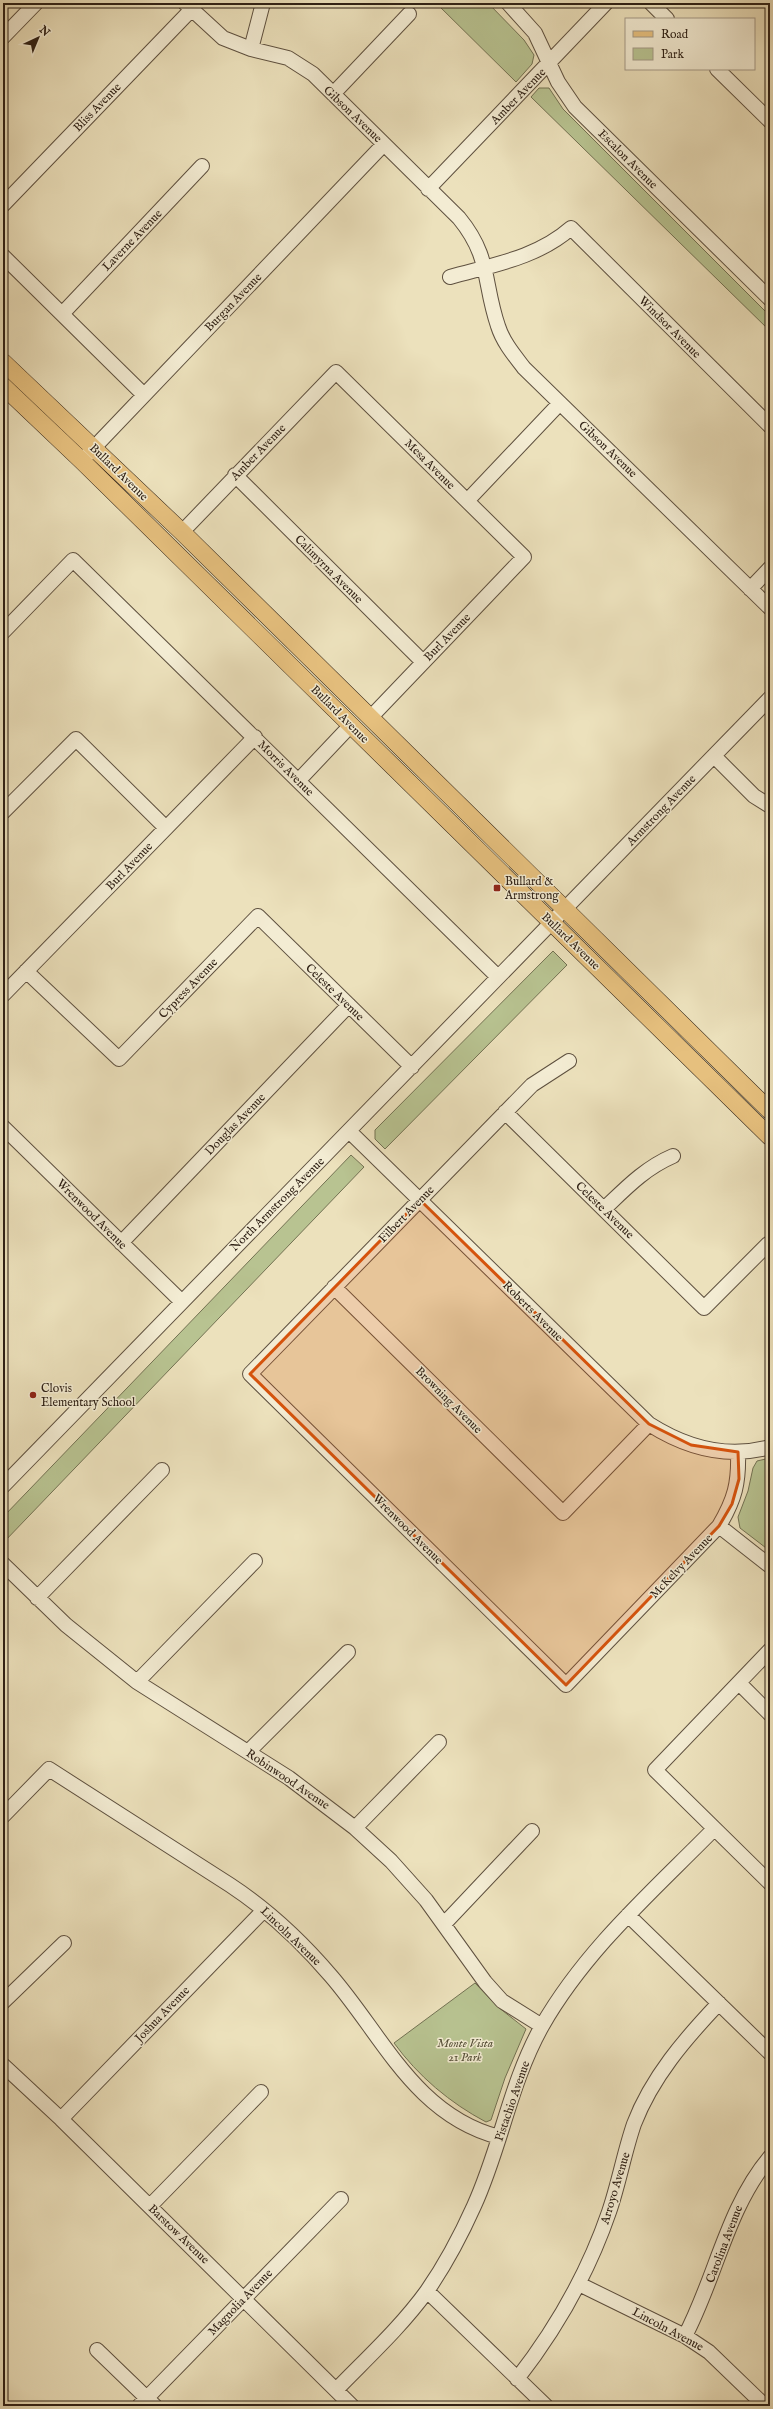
<svg xmlns="http://www.w3.org/2000/svg" width="773" height="2409" font-family="'IM FELL English',serif">
  <rect width="100%" height="100%" fill="#ece1bc"/>
  <filter id="stains"><feTurbulence type="fractalNoise" baseFrequency=".005" numOctaves="4"/><feColorMatrix values="0 0 0 0 .2 0 0 0 0 .09 0 0 0 0 .02 0 0 0 .5 -.17"/></filter>
  <radialGradient id="worn" r=".72"><stop offset=".6" stop-color="#630" stop-opacity="0"/><stop offset="1" stop-color="#630" stop-opacity=".3"/></radialGradient>
  <path fill="#b8c391" stroke="#737253" d="M436,3H488L524,40L534,55L532,64L516,82Z
    M539,88H549L563,109L770,316V331L531,97Z
    M553,951L567,965L385,1149L375,1139V1130Z
    M351,1155L364,1167L3,1543V1517Z
    M770,1458V1551L740,1528L738,1517L748,1491L753,1468L757,1461Z
    M475,1983L498,2007L526,2029L505,2078L491,2120L486,2122C450,2103 418,2076 394,2043Z"/>
  <g fill="none" stroke-linecap="round" stroke-linejoin="round">
    <g stroke="#5e503f" stroke-width="16">
      <path id="minor" d="M185,3L223,38L251,49L288,58L313,74L459,218C491,257 483,282 498,326C503,342 514,355 524,368L770,608
        M508,3L535,33L558,82L575,107L770,299
        M651,3L667,19
        M3,37L36,3
        M251,49L263,3
        M717,69L770,121
        M333,94L409,14
        M428,189L606,3
        M3,205L192,9
        M3,256L144,395
        M450,277C492,265 537,258 571,228L770,426
        M62,314L202,166
        M86,456L384,144
        M235,475L423,662
        M467,501L560,403
        M182,532L336,372L524,557L370,718
        M750,589L770,568
        M3,632L73,560L498,977
        M714,756L754,796L770,806
        M299,780L351,725
        M3,812L76,739L166,828
        M26,971L119,1059L258,916L412,1067
        M3,995L255,737
        M569,1061L532,1085L250,1374L566,1685L719,1526C735,1499 739,1483 738,1452
        M505,1112L704,1308L768,1244L770,1246
        M3,1127L181,1301
        M350,1132L649,1424C685,1447 727,1459 770,1447
        M604,1209C626,1188 645,1168 673,1156
        M121,1243L349,1005
        M334,1287L563,1513L649,1424
        M3,1486L770,698
        M719,1526L770,1566
        M3,1564L66,1625L137,1682L289,1778L355,1828L391,1861L426,1900L485,1982L502,2001L542,2026
        M37,1598L162,1470
        M770,1650L655,1770L770,1883
        M137,1682L255,1561
        M739,1683L770,1714
        M248,1752L348,1652
        M3,1816L49,1769L230,1885C268,1910 302,1942 331,1976C383,2036 415,2115 499,2137
        M355,1828L439,1742
        M628,1915L770,2053
        M445,1923L532,1831
        M3,2002L64,1943
        M3,2065L61,2119L352,2406
        M61,2119L264,1910
        M150,2206L261,2092
        M579,2284L685,2336L709,2352L764,2405
        M427,2291L546,2406
        M685,2336C716,2277 727,2208 770,2157
        M97,2350L155,2406
        M517,2379C556,2329 588,2273 609,2212C619,2183 624,2153 634,2124C652,2077 685,2039 719,2003
        M336,2390C367,2358 401,2327 427,2291C445,2265 461,2235 474,2206C501,2147 510,2083 542,2026C586,1949 653,1891 714,1829
        M139,2406L341,2199"/>
    </g>
    <g stroke="#2e2015" stroke-width="18">
      <path id="major" d="M3,362L182,532L770,1111
        M3,386L82,461L770,1137"/>
    </g>
    <use href="#minor" stroke="#f3ecd3" stroke-width="14"/>
    <use href="#major" stroke="#e6c07e" stroke-width="17"/>
  </g>
  <path fill="#d5530d" fill-opacity="0.2" stroke="#d5530d" stroke-width="3" stroke-linejoin="round" d="M420,1200L649,1424L691,1445L738,1452L739,1479L732,1504L719,1526L566,1685L250,1374Z"/>
  <g fill="#8f2418" stroke="#f3ecd3" stroke-width="1.5">
    <rect x="493" y="884" width="8" height="8" rx="2"/>
    <circle cx="33" cy="1395" r="4"/>
  </g>
  <g text-anchor="middle" stroke-width="3" stroke-linejoin="round" paint-order="stroke">
    <g font-size="12" fill="#2e2015" stroke="#f3ecd3">
      <text transform="translate(518 96) rotate(-46)" y="4">Amber Avenue</text>
      <text transform="translate(97 107) rotate(-46)" y="4">Bliss Avenue</text>
      <text transform="translate(353 114) rotate(44)" y="4">Gibson Avenue</text>
      <text transform="translate(628 159) rotate(45)" y="4">Escalon Avenue</text>
      <text transform="translate(132 240) rotate(-46)" y="4">Laverne Avenue</text>
      <text transform="translate(233 302) rotate(-46)" y="4">Burgan Avenue</text>
      <text transform="translate(670 327) rotate(45)" y="4">Windsor Avenue</text>
      <text transform="translate(608 449) rotate(44)" y="4">Gibson Avenue</text>
      <text transform="translate(258 452) rotate(-46)" y="4">Amber Avenue</text>
      <text transform="translate(430 464) rotate(45)" y="4">Mesa Avenue</text>
      <text transform="translate(119 472) rotate(44)" y="4">Bullard Avenue</text>
      <text transform="translate(329 569) rotate(45)" y="4">Calimyrna Avenue</text>
      <text transform="translate(447 637) rotate(-46)" y="4">Burl Avenue</text>
      <text transform="translate(340 714) rotate(45)" y="4">Bullard Avenue</text>
      <text transform="translate(286 768) rotate(45)" y="4">Morris Avenue</text>
      <text transform="translate(661 810) rotate(-46)" y="4">Armstrong Avenue</text>
      <text transform="translate(129 866) rotate(-46)" y="4">Burl Avenue</text>
      <text transform="translate(571 941) rotate(44)" y="4">Bullard Avenue</text>
      <text transform="translate(188 988) rotate(-46)" y="4">Cypress Avenue</text>
      <text transform="translate(335 992) rotate(44)" y="4">Celeste Avenue</text>
      <text transform="translate(235 1124) rotate(-46)" y="4">Douglas Avenue</text>
      <text transform="translate(277 1204) rotate(-45)" y="4">North Armstrong Avenue</text>
      <text transform="translate(605 1210) rotate(44)" y="4">Celeste Avenue</text>
      <text transform="translate(92 1214) rotate(45)" y="4">Wrenwood Avenue</text>
      <text transform="translate(406 1214) rotate(-46)" y="4">Filbert Avenue</text>
      <text transform="translate(533 1311) rotate(45)" y="4">Roberts Avenue</text>
      <text transform="translate(449 1400) rotate(45)" y="4">Browning Avenue</text>
      <text transform="translate(408 1529) rotate(45)" y="4">Wrenwood Avenue</text>
      <text transform="translate(681 1566) rotate(-46)" y="4">McKelvy Avenue</text>
      <text transform="translate(288 1779) rotate(34)" y="4">Robinwood Avenue</text>
      <text transform="translate(291 1936) rotate(44)" y="4">Lincoln Avenue</text>
      <text transform="translate(162 2014) rotate(-46)" y="4">Joshua Avenue</text>
      <text transform="translate(512 2101) rotate(-71)" y="4">Pistachio Avenue</text>
      <text transform="translate(615 2188) rotate(-73)" y="4">Arroyo Avenue</text>
      <text transform="translate(179 2234) rotate(44)" y="4">Barstow Avenue</text>
      <text transform="translate(724 2244) rotate(-69)" y="4">Carolina Avenue</text>
      <text transform="translate(240 2302) rotate(-46)" y="4">Magnolia Avenue</text>
      <text transform="translate(668 2329) rotate(28)" y="4">Lincoln Avenue</text>
    </g>
    <g font-size="12" fill="#2e2015" stroke="#f3ecd3" text-anchor="start">
      <text x="505" y="885">Bullard &amp;<tspan x="505" dy="14">Armstrong</tspan></text>
      <text x="41" y="1392">Clovis<tspan x="41" dy="14">Elementary School</tspan></text>
    </g>
    <g font-size="12" font-style="italic" fill="#57513a" stroke="#f3ecd3">
      <text x="465" y="2047">Monte Vista<tspan x="465" dy="14">21 Park</tspan></text>
    </g>
  </g>
  <rect width="773" height="2409" fill="none" stroke="#ece1bc" stroke-width="16"/>
  <rect x="4" y="4" width="765" height="2401" fill="none" stroke="#2e2015" stroke-width="2"/>
  <rect x="8" y="8" width="757" height="2393" fill="none" stroke="#2e2015"/>
  <rect x="625" y="18" width="130" height="52" fill="#f3ecd3" stroke="#a49a87"/>
  <rect x="633" y="31" width="20" height="6" fill="#e6c07e" stroke="#a49a87"/>
  <text x="661" y="38" font-size="12" fill="#2e2015">Road</text>
  <rect x="633" y="48" width="20" height="12" fill="#b8c391" stroke="#a49a87"/>
  <text x="661" y="58" font-size="12" fill="#2e2015">Park</text>
  <g transform="translate(38 38) rotate(44)" stroke="#f3ecd3" stroke-width="3" paint-order="stroke">
  <path d="M0-3L7 15L0 10L-7 15Z" fill="#2e2015"/>
  <text y="-6" font-size="11" font-weight="bold" text-anchor="middle" fill="#2e2015">N</text>
  </g>
  <rect width="100%" height="100%" filter="url(#stains)"/>
  <rect width="100%" height="100%" fill="url(#worn)"/>
</svg>
